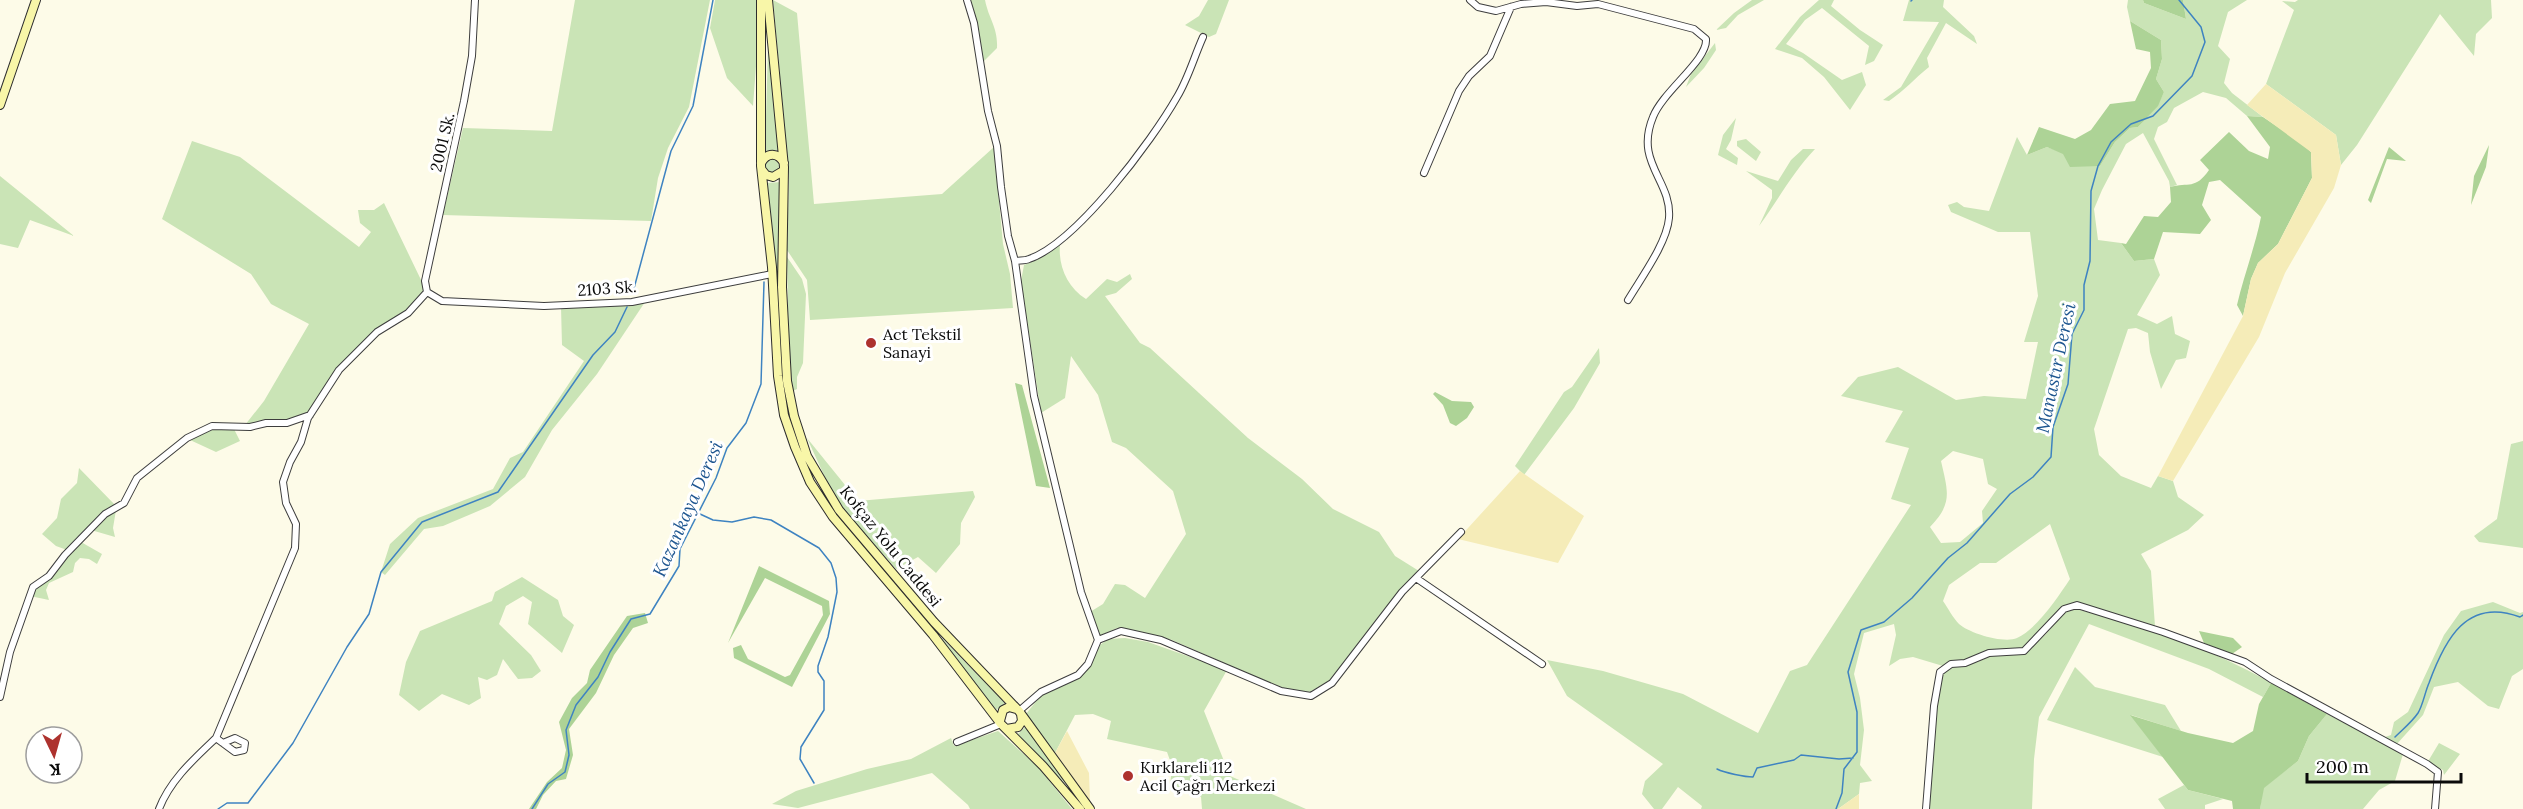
<svg xmlns="http://www.w3.org/2000/svg" width="2523" height="809" font-family="Lora,serif">
  <rect width="100%" height="100%" fill="#fdfbe8"/>
  <path fill="#cae4b6" fill-rule="evenodd" d="M575,0H710L689,107L668,148L658,178L651,221L443,215L463,128L552,131Z
    M715,0H756L758,40L753,106L727,78L710,28Z
    M773,0L797,13L814,204L942,194L994,147L1003,244L1010,274L1013,308L810,320L807,280L787,250L789,176Z
    M970,0H985C989,20 998,27 997,48L983,62L977,23Z
    M1208,0H1229L1216,34L1209,37L1185,25L1199,16Z
    M1752,0H1764L1738,15L1726,28L1716,30L1734,13Z
    M1819,0H1834L1831,6L1860,30L1883,45L1874,61L1865,65L1869,46L1822,8L1805,20L1786,44L1803,53L1842,80L1862,72L1866,85L1850,110L1824,77L1802,58L1775,49L1800,17Z
    M1909,0H1944L1943,7L1974,36L1977,44L1946,23L1927,58L1929,67C1915,78 1904,91 1889,101L1883,100L1901,87L1939,22L1903,21Z
    M2128,0H2143L2144,3L2186,19L2183,0H2247L2228,12L2218,46L2230,59L2224,83L2232,93L2263,117L2247,116L2226,98L2203,92L2174,108L2167,122L2158,127L2154,139L2177,185L2170,187L2169,181L2143,133L2126,144L2102,190L2094,209L2098,240L2121,243L2134,261L2154,259L2160,275L2137,315L2157,324L2172,316L2175,334L2190,341L2186,358L2176,360L2161,389L2150,352L2148,333L2136,328L2128,329L2094,429L2099,455L2121,476L2151,488L2158,476L2173,481L2178,497L2204,515L2188,530L2141,554L2151,571L2155,626L2077,603L2070,604L2060,609L2023,649L1943,666L1913,657L1900,659L1889,666L1896,635L1894,624L1864,633L1854,674L1860,698L1864,730L1860,765L1872,781L1860,783L1859,794L1838,809H1701L1702,806L1678,787L1662,809H1654L1642,794L1645,781L1663,764L1567,696L1547,660L1603,671L1683,694L1758,733L1790,671L1807,665L1911,505L1891,499L1909,448L1885,442L1903,411L1841,396L1858,377L1898,367L1956,400L1984,396L2026,399L2038,342H2024L2038,296L2030,232H1998L1951,212L1948,205L1957,202L1964,207L1989,211L2017,137L2027,155L2047,147L2100,166L2115,142L2130,128L2138,127L2157,106L2164,92L2156,79L2162,59L2161,40L2130,21L2127,7ZM1953,451L1983,459L1988,484L1997,489L1982,511L1983,523L1960,542L1941,543L1930,527C1953,503 1948,492 1941,461ZM2050,524L2070,579C2058,597 2037,629 2017,638C2004,644 1969,633 1959,624C1953,618 1948,608 1943,601L1949,585L1980,563H1996Z
    M2298,0H2491L2492,18L2476,34L2474,56L2440,14L2357,145L2341,165L2336,135L2266,84L2294,10L2282,1L2295,2Z
    M1715,43L1716,50L1704,68L1686,87L1691,74Z
    M768,47L779,150L765,151Z
    M1736,118L1731,140L1726,149L1738,158L1737,165L1718,155L1723,135Z
    M1746,139L1761,152L1756,161L1737,146V141Z
    M192,141L240,157L359,247L371,232L360,223L358,210H374L384,203L422,282L424,290L406,312L338,369L310,413L287,421L245,425L264,401L309,324L271,304L251,274L162,219Z
    M1803,149H1815C1793,172 1778,200 1759,226L1772,198V190L1746,171L1778,181L1791,160Z
    M765 166a7 7 0 1 1 14 0a7 7 0 1 1-14 0Z
    M0,176L74,236L30,220L18,248L0,244Z
    M781,182L778,291L766,183Z
    M1060,244C1058,266 1067,287 1086,299L1107,279L1117,282L1130,274L1132,279L1116,293L1105,296L1140,343L1150,348L1248,438L1302,479L1333,509L1379,532L1395,556L1419,571L1385,608L1330,680L1310,692L1296,691L1282,688L1172,640L1117,628L1099,636L1090,612L1103,604L1115,584L1125,585L1145,598L1186,534L1173,491L1126,448L1112,442L1098,395L1071,356L1065,398L1041,413L1021,281L1024,265L1040,258Z
    M787,257L802,279L806,294L803,363L797,377V389L793,391L789,359Z
    M645,302L597,374L552,430L525,477L490,506L443,526L424,529L385,575L381,572L390,544L418,518L493,489L510,458L523,452L584,361L562,345L561,307Z
    M1599,348L1600,363L1574,408L1524,475L1515,466L1564,392L1572,387Z
    M233,427L240,441L216,452L190,440L212,428Z
    M807,438L858,501L973,491L975,497L961,523L960,544L936,573L918,557L896,569L849,516L833,495Z
    M2523,441V548L2479,542L2474,536L2497,519L2511,444Z
    M79,468L116,506L67,550L56,546L42,534L57,518L61,499L77,483Z
    M116,510L113,528L115,537L91,530L107,514Z
    M81,542L102,554L97,564L89,559L80,558L75,563L73,572L49,583L46,590L49,600L30,596L35,587L56,572L66,556Z
    M522,577L558,600L563,616L574,625L562,653L528,624L532,602L523,596L506,606L499,624L531,655L541,671L532,678L518,679L503,659L497,675L487,680L478,677L481,698L469,705L442,694L419,711L399,695L406,662L420,631L492,601L495,592Z
    M2493,602L2520,613L2523,612V669L2512,676L2499,709L2488,706L2458,682L2434,687L2423,715L2396,745L2385,737L2391,735L2394,722L2408,712L2444,635L2461,611Z
    M2076,609C2143,626 2211,648 2271,683L2263,697L2209,669L2089,624L2039,717L2034,759L2032,809H1929L1936,708L1941,676L1945,670L1952,665L1978,662L1991,655L2025,653L2046,634L2065,612Z
    M933,629L1005,703L995,711Z
    M1125,638L1148,642L1227,670L1204,711L1230,776L1306,809H1202L1201,797L1170,787L1172,766L1167,752L1107,739L1111,721L1093,714L1075,715L1055,753L1026,714L1041,695L1080,677L1090,664L1100,645L1108,639Z
    M2075,667L2095,687L2165,705L2181,731L2131,715L2163,757L2047,720Z
    M2327,714L2403,754L2395,781L2379,790L2363,809H2260L2263,788L2298,761L2309,736Z
    M1026,726L1074,792L1017,735Z
    M998,731L1038,767L1072,809H970L968,805L932,773L798,808L772,804L796,791L867,769L911,759L951,738L954,746Z
    M2439,743L2460,754L2444,775L2443,770L2427,763Z
    M2184,785L2188,790L2223,799L2205,805V809H2165L2158,799Z"/>
  <path fill="#add396" d="M2143,0H2183L2186,19L2144,3Z
    M2130,21L2161,40L2162,59L2156,79L2164,92L2158,106L2138,127L2130,128L2115,142L2100,166L2070,167L2063,154L2047,147L2027,155L2039,127L2075,139L2091,130L2110,104L2135,101L2151,68L2150,52L2136,49Z
    M2247,116L2263,117L2299,141L2311,152L2312,178L2278,244L2258,263L2251,279L2243,316L2237,305C2244,275 2255,247 2261,217L2220,180L2209,182L2202,205L2211,220L2200,234L2163,232L2154,259L2134,261L2121,243L2126,244L2144,216L2158,217L2171,202L2170,187C2189,182 2195,190 2209,170L2200,160L2229,132L2249,151L2268,159L2270,147Z
    M2489,145L2486,167L2471,205L2474,176Z
    M2389,147L2406,161L2387,159L2371,203L2368,200Z
    M1015,383L1022,385L1050,488L1036,486Z
    M1435,392L1452,401L1471,402L1474,407L1467,418L1456,426L1450,423L1443,405L1433,394Z
    M759,566L829,601L830,614L792,687L734,658L733,648L741,645L748,659L785,677L790,675L823,615L822,606L765,578L728,643Z
    M645,613L648,623L633,628L614,655L596,693L569,729L573,755L566,779L556,781L543,795L536,809H529L547,782L562,768L566,750L559,722L572,698L587,683L590,670L627,616Z
    M2199,631L2233,638L2242,647L2232,654L2204,643Z
    M2271,683L2327,714L2309,736L2298,761L2264,788L2260,809H2233L2232,801L2188,790L2130,715L2188,733L2233,743L2253,731L2259,704Z"/>
  <path fill="#f5ecb8" d="M2266,84L2336,135L2341,165L2334,188L2285,273L2259,337L2173,481L2158,476L2243,316L2251,279L2258,263L2278,244L2312,178L2311,152L2247,105Z
    M1520,471L1584,516L1558,563L1458,539Z
    M1067,731L1089,773L1090,802L1055,753Z
    M1859,794V809H1838Z"/>
  <g fill="none" stroke-linecap="round" stroke-linejoin="round">
    <path stroke="#3e83c1" stroke-width="1.5" d="M1911,1L1912,0
      M633,292L671,151L693,106L713,0
      M700,514L713,520L732,522L754,517L771,520L819,548L831,563L836,578L837,592L828,637L818,666V672L824,681V710L801,747L800,759L814,783
      M2395,737C2402,730 2412,722 2418,713C2423,705 2425,692 2429,683C2445,639 2467,597 2520,617L2523,615
      M1717,769C1725,773 1745,777 1753,777L1757,768L1794,760L1801,755L1839,759L1853,758
      M218,809L227,803H248L293,743L347,647L369,614L381,572L422,522L498,492L593,355L615,332L627,307
      M532,809L548,784L565,772L569,755L566,730L576,705L598,677L610,652L631,619L650,614L679,566L680,549L716,478L727,448L746,423L761,384L764,282
      M1836,809L1842,793L1844,769L1857,752V712L1848,672L1861,630L1884,622L1912,598L1948,558L1967,543L2010,494L2033,477L2051,457L2053,427L2068,384L2072,334L2084,310V285L2090,261L2091,191L2098,166L2111,142L2131,124L2153,116L2192,76L2205,42L2201,27L2179,0"/>
    <g stroke="#3d3d3d" stroke-width="8">
      <path id="street" d="M475,0L472,56L464,101L425,281L427,292L442,301L544,306L632,302L772,274
        M967,0L974,23L988,111L997,146L1001,187L1008,236L1015,261L1034,396L1081,592L1098,640
        M1470,0L1478,7L1496,11L1521,4L1546,2L1577,6L1598,4L1694,29L1706,39C1708,60 1663,91 1653,117C1634,163 1672,180 1669,218C1667,243 1641,278 1628,300
        M1424,173L1459,91L1469,76L1490,56L1511,7
        M1015,261C1019,260 1025,261 1029,259C1076,243 1152,141 1177,97C1188,79 1194,57 1203,37
        M1416,578L1542,664
        M0,697L10,652L33,587L49,576L65,555L105,514L124,503L137,478L187,438L212,426L250,427L266,423H287L310,415
        M1019,711L1041,692L1078,675L1088,664L1098,640L1121,631L1161,640L1281,691L1311,696L1332,683L1402,592L1461,532
        M216,738L295,548L296,524L286,503L283,482L290,462L301,442L308,418L339,370L377,332L408,313L427,292
        M957,742L1001,724
        M159,809C170,780 194,759 216,738L235,752L244,750L245,743L235,738L223,743
        M1926,809L1934,706L1940,672L1951,664L1965,663L1989,653L2024,651L2064,609L2077,605L2163,632L2245,662L2271,679L2427,764L2438,772L2435,809"/>
    </g>
    <g stroke="#2c2c2c" stroke-width="10">
      <path id="secondary" d="M761,0V166L772,267L778,376L784,415L795,447L810,482L833,517L933,635L1001,724L1043,766L1080,809
        M768,0L784,167L782,287L787,381L794,416L807,456L839,510L934,622L1019,711L1090,809
        M0,105L36,0
        M761,163C767,152 778,152 784,163
        M762,170L766,175L773,177L783,171
        M1000,721L1003,710L1009,707L1016,709
        M1007,729L1018,727L1022,721L1021,714"/>
    </g>
    <use href="#street" stroke="#fff" stroke-width="6"/>
    <use href="#secondary" stroke="#f8f6a8" stroke-width="8"/>
  </g>
  <g fill="#ad322e" stroke="#fff" stroke-width="2">
    <circle cx="871" cy="343" r="6"/>
    <circle cx="1128" cy="776" r="6"/>
  </g>
  <g text-anchor="middle" stroke-width="6" stroke-linejoin="round" paint-order="stroke">
    <g font-size="16" fill="#0a0a0a" stroke="#fff">
      <text transform="translate(442 142) rotate(-77)" y="6">2001 Sk.</text>
      <text transform="translate(607 288) rotate(-4)" y="6">2103 Sk.</text>
      <text transform="translate(891 546) rotate(51)" y="6">Kofçaz Yolu Caddesi</text>
    </g>
    <g font-size="16" fill="#0a0a0a" stroke="#fff" text-anchor="start">
      <text x="883" y="340">Act Tekstil<tspan x="883" dy="18">Sanayi</tspan></text>
      <text x="1140" y="773">Kırklareli 112<tspan x="1140" dy="18">Acil Çağrı Merkezi</tspan></text>
    </g>
    <g font-size="18" font-style="italic" fill="#1e5690" stroke="#fff">
      <text transform="translate(2056 368) rotate(-78)" y="6">Manastır Deresi</text>
      <text transform="translate(688 509) rotate(-66)" y="6">Kazankaya Deresi</text>
    </g>
  </g>
  <g transform="translate(54 755) rotate(175)"><circle r="28" fill="#ffffff" stroke="#9d9d9d" stroke-width="1.5"/>
  <path d="M0-4.5L10 22L0 15L-10 22Z" fill="#ad322e"/>
  <text y="-9" font-size="16" font-weight="bold" text-anchor="middle" fill="#0a0a0a">K</text>
  </g>
  <path d="M2307 773v9h154v-9" fill="none" stroke="#0a0a0a" stroke-width="3"/>
  <text x="2316" y="773" font-size="18" fill="#0a0a0a" stroke="#ffffff" stroke-width="4.5" paint-order="stroke">200 m</text>
</svg>
